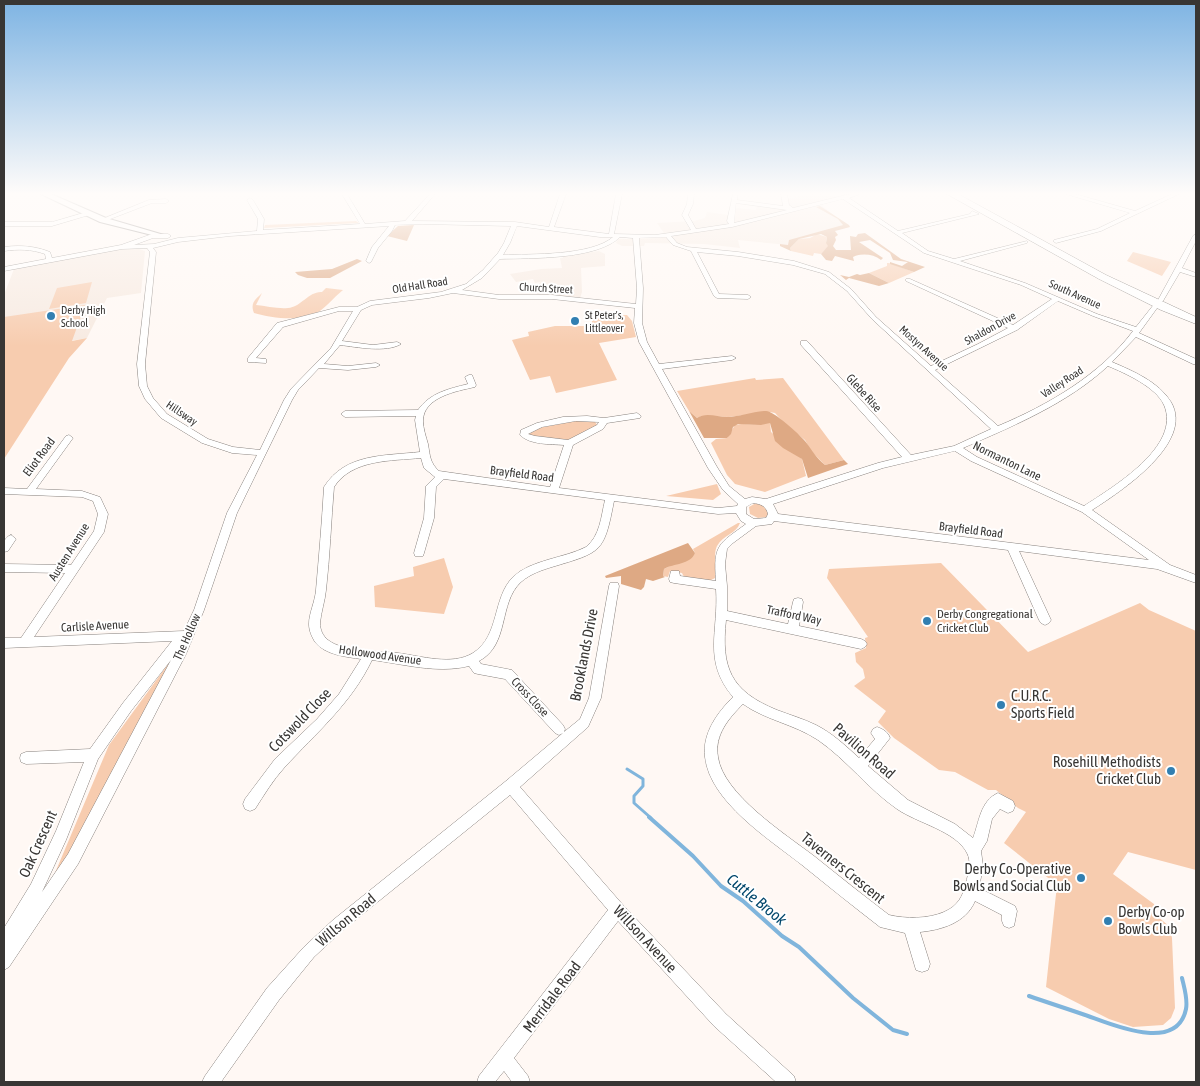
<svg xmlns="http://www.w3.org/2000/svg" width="1200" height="1086" font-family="'Asap Condensed',sans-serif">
  <rect width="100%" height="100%" fill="#fff8f4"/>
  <path fill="#f7eae1" d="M812,194L844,195L818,202L844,224L837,228L790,240L788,245L738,240L740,248L704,244L645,243L644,246H622L616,243L618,239L661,238L664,233L657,223L694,221L705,218L707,212L728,215L735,211L737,208L756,210L757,206H787V199Z
    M139,249L145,251L141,293L107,298L87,338L4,353V295L14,269L115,250Z
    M599,251L605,254V266L581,268L582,292L580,298L537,294L540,282L535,283L533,279L516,282L510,274L541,269L562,268L560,258H563V256Z"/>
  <path fill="#f7ccaf" d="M356,221L359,223L264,228L265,225Z
    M817,234L827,237L826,242L829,246L821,254L814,253L813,256L791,251L790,248L799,239L810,238Z
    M1133,252L1171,262L1162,276L1127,261Z
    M887,263H889L914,272L889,283L869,273L887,266Z
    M92,282L86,303L49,309L57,288Z
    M326,288L343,290C334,297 323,311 313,315C297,321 270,318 254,313C250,303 255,300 262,293L256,305C266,306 278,309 288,308C301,307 309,291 322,292Z
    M85,305L72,341L87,338L69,358L4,459V317Z
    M596,315H627L632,321L636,337L599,343L617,380L556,393L550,376L530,380L512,340L529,336L528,332L555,326H592V320L596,319Z
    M755,378L756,380L783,378L844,460L825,465L811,451L805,440L786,425L775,413L770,412L728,417L701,416L697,418L689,411L677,391Z
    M580,420H594L597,425L570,441L529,436L528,434L533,429Z
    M766,422L770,423L771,432L802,459L806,476L765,492L735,484L727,475L711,443L716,439L727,438L735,425C745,422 757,427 766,422Z
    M717,484L721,494L713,500L666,496Z
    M756,503L763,504L769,513L767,517L758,518L750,514L749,507Z
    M738,523H740C736,534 723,535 717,546C712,557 719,568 715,578L709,581L684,577L682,573L670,571L668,577L663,576L664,569L695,553L693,549Z
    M444,558L453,587L444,614L375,607L374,586L414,576L413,567Z
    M941,563L1028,652L1140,603L1149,610L1196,631V870L1128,852L1113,874L1154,904L1157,916L1169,926L1172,938L1175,1008L1171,1018L1163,1025L1133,1027L1109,1019L1046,987L1057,885L1004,843L1026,812L1018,808L996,790H988L955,772L939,770L894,738L878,722L886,711L854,686L865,678L863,669L856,662L855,653L866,648L865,638L868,637L827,578L829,569Z
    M171,660L73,852L52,880L109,745Z"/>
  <path fill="#dea984" d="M820,206L849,225L850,227L835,231L838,235L835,237L836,240L833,246L836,250H851L850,236L856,237L858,234L865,233L901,259L925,267L914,272L890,264V262L902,266L908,262L893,260L890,253L870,240L859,242L883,258L881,260C873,254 862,253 853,257L854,261L835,256L832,261L826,260L821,254L828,246L826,243L827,237L821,234L799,239L790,248L791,251L780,246V244L788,245L789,240L843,225L838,219L816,207Z
    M414,225L407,241L387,236L398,226Z
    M357,259L362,261L330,278H307L298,275L295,272L332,269Z
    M869,273L889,283L879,286L849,278L846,280L840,275L849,277L857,274L860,275Z
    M689,411L697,418C706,412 717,417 727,417C740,417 753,411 766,411C774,411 799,434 805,441C812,450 816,458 825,465L844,460L848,464L808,478L802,459L783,448L775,441L770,423L761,425L738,424L733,427L731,434L727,438H704Z
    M688,543L695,553C690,565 674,563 664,569L663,576L665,577L653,581L646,579L644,587L641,590L621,584V576L606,578L605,576Z"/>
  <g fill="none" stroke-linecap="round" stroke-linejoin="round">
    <path stroke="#80b5dc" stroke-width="3" d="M627,769L643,779V786L634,796V803L651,818"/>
    <path stroke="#80b5dc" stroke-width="4" d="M649,817L693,856L721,886L743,901L782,936L799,947L853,998L893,1030L907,1034
      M1029,996C1049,1003 1068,1009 1088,1016C1113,1025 1177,1053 1186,1009C1188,999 1184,987 1182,978"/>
    <g stroke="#88827e" stroke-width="1">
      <path id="minor" d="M342,194H347L365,224L405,221L430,194H435L412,221L515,222L549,227L560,194H566L554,227L609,234L616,194H622L614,234L655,235L691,230L682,215L687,204L688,194H694L693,204L688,215L696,229L729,224L727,221L733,194H737V200L783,206L781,194H787L789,205L793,208L850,194H860L849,198L898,231L970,214L972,211L979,214L902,233L928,251L954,259L1027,241V243L960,261L1025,283L1097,314L1136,327L1155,303H1159L1160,304L1139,333L1196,359V364H1193L1136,337L1112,362C1133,371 1159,382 1171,402C1195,443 1120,492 1092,510L1170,565L1196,575V583L1157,569L1019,551L1051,620L1049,623L1045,625L1041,623L1039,620L1008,550L774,521L772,524L756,526L733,543L727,549L725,564L727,586V611L788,624L793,602L794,599L798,598L802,599L803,602L799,626L861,639L865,641L867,644L865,647L861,649L726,620C721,667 730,691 777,710C790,715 804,719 816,725C832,733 846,746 859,758L875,739L871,733L873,729L877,727C883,729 888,732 890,738L868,766L908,800L955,824L973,838C979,823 980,801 998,793L1013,801L1015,806L1013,811L1008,813L1000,809L992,819L987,841L981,851L983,866L979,888L1015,906L1017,911L1014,926L1009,928L1004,926L1002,921V915L975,901C966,923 941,930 920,932L930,964L928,970L922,972L916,970L905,933L880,927C854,907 828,886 802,865C769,839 710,802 705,757C702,733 718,712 733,697C702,660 719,632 716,589L674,583L670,582L669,579L671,571H679L680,576L716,581C713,544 719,544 746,524L741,521L736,513L718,514L614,501C604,553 602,552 552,567C542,570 530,574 521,582C498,603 510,645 479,661L481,664L512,670L563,725L565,729L564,732L580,719L589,698L609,586L610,583H618L619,586L601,698L588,727L520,787L623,905L726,1014L794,1076L796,1082H776L714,1026L618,921L514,1058L528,1076L530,1082H512L504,1071L495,1082H477L479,1076L608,910L510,795L343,930L314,957L279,1000L221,1082H202L205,1076L267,988L304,947L333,920L506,781L563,733L559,735L555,733L505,679L478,674L474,673L469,666C438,674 403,664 372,660C351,704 316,733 284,768C273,780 264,795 255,809L250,811L245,809L243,804L245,799L275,759L317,719L339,694L361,659C347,657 325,655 315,642C312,637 309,631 309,624C309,613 315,602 316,590C319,556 322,521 324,487C345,453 385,456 420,452L415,420L416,416L345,417L341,414L345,411L418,410C430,393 448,389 468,384L465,377L469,375H472L476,385L475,387C457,391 423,397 423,421C423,428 426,437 428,444C430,456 430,463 439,471L550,487L564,445C550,444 530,445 520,435L521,430L537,423L563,417L587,416L604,418L637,413L641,416L640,418L607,423L603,429L573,445L559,488L718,508L737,506L738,504L723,490L708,468L639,342L634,323L635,308L552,299H499L453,293L429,298L372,305L361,310L342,341L373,345L397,342L401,344C386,353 357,347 340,345L324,364L348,366L376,363L380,365L376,367L348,370L319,368L298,390L292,400L237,513L204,610L186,654L78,864L9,967L4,970V928L31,884L56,831L84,762L26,764L21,762L20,758L21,754L26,752L90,749L123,703L172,641L4,648V638H21L65,573L4,572V564L71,565L94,531L98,514L93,501L82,497L4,494V488L27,489L66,436L69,435L73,438L36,489L82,491L100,497L108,514L104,532L34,637L184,631L194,610L227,513L257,455L232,453L202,443L161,418L145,399L139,386L137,364L150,252L147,248L122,249L4,271V267L46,259L45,254C31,249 18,249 4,251V247C20,245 35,246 50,252L52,258L121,245L152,234H168L171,236L168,238H153L134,245L154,244L178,238L257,231L258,219L247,200L250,198L253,200L264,219L263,230L360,224ZM843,199L924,253L1021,285L1052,299L1013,325L910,279H906V281L1008,328L978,344L931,366L876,317L851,289L829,272L794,261L738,252L687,247L677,243L671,236L732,227ZM736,203L787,210L734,223ZM423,224L511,226L504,243L498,253L483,270L466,284L441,292L370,301L357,307H339L277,323L248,358V362L266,363V359L256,358L283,327L339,311H353L331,348L291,389L284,400L260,450L233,447L208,439L167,414L153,398L147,386L145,364L156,252L153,248L178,242L230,236L389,226L372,247L366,261L369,263L371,262L378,248L392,231L395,225ZM517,226L600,237H613C591,256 531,254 503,255L510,243ZM620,237L633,238L637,288L636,304L552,295H499L462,290L482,278L500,259C531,258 597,260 620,237ZM666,237L673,245L691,251L714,296L717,298L748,299L751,297L748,295L719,294L697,252L738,256L793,265L825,274L847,291L872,319L991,429L954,446L911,455L807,341H801V345L902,457L878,463L766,499L752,497L745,499L729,486L717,467L662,369L732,360L736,358L732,356L659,364L647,342L642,323L643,288L639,238ZM1058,301L1093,316L1133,331C1100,375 1048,405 998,426L935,370L1017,330ZM1108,366C1125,373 1156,387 1164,405C1182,446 1113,487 1084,506L977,457L963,448C1013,426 1067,404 1108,366ZM576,421L599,422L597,425L568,440L535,436L528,434L542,427ZM955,451L971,461L1082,512L1149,560L778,514L773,504L883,468ZM421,458L424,468L435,477L426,486L424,518L414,553L415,556H423L424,553L434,518L436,487L444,479L605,500C601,517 600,536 586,547C565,558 530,560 513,577C492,598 500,636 473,653C452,666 421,656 398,653C379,651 343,652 328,640C323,636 320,630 320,623C321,612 325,601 326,590C330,556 331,521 334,487C352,459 391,461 421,458ZM753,503C761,504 766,506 768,514L766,518L754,519L746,514V507ZM171,660L68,854L42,892L66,840L98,759L131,711ZM743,704C765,720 794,724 818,740C847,760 868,789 897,809C917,823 956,831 967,853C972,862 968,874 966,883C963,896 958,906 944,912C928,919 906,919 889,915C864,896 839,876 814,856C785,834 723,794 718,757C714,735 729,718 743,704Z
        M1066,194H1075L1135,211L1172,194H1179L1101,231L1056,243L1053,241L1054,240L1097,229L1130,213Z
        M149,200L166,199L169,201L166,203H152L105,221L100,220Z
        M87,212L90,214L89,215L52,226H4V222H52Z
        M1196,234V241L1182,268L1196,273V277L1180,272L1163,301H1159L1158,300L1193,236Z
        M11,535L16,539L8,551L4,552C4,544 3,538 11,535Z"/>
    </g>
    <g stroke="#88827e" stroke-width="2">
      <path id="major" d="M41,194H51L106,218L164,235L160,237L100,222Z"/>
    </g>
    <g stroke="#88827e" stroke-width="1">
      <path id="highway" d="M947,194H958L1106,275L1196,317V324L1161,310L1099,279Z"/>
    </g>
    <use href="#minor" fill="#fff" fill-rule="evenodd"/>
    <use href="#major" fill="#fff" fill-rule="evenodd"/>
    <use href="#highway" fill="#fff" fill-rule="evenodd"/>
  </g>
  <linearGradient id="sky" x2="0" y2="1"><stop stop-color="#7eb4e3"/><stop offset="0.56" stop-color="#fffcfa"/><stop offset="1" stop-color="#fffcfa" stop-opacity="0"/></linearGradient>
  <rect width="1200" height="346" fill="url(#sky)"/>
  <g fill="#327fb1" stroke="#fff" stroke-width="2">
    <circle cx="51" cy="316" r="5"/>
    <circle cx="575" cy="321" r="5"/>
    <circle cx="927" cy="621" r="5"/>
    <circle cx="1001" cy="705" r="5"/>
    <circle cx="1171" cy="771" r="5"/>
    <circle cx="1081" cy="878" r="5"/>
    <circle cx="1108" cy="921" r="5"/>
  </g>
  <g text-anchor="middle" stroke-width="4" stroke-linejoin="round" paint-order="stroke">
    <g font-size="11" fill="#383634" stroke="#fff">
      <text transform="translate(420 285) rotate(-9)" y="4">Old Hall Road</text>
      <text transform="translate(546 288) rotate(3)" y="4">Church Street</text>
      <text transform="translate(1075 294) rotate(24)" y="4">South Avenue</text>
      <text transform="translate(990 328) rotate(-29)" y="4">Shaldon Drive</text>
      <text transform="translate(924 348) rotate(42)" y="4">Mostyn Avenue</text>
      <text transform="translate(1062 382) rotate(-33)" y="4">Valley Road</text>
      <text transform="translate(182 413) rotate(34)" y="4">Hillsway</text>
    </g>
    <g font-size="11" fill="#383634" stroke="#fff" text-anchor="start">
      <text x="61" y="314">Derby High<tspan x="61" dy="13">School</tspan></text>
      <text x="585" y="319">St Peter's,<tspan x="585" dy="13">Littleover</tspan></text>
    </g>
    <g font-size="12" fill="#383634" stroke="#fff">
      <text transform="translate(864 393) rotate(48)" y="4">Glebe Rise</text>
      <text transform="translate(39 457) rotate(-53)" y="4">Eliot Road</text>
      <text transform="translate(1007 461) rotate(26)" y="4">Normanton Lane</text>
      <text transform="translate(522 474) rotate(7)" y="4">Brayfield Road</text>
      <text transform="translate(971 530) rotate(7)" y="4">Brayfield Road</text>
      <text transform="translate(69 552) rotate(-58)" y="4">Austen Avenue</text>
      <text transform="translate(794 615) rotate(12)" y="4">Trafford Way</text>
      <text transform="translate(95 626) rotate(-3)" y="4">Carlisle Avenue</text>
      <text transform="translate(187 637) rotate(-66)" y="4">The Hollow</text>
      <text transform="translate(380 655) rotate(8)" y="4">Hollowood Avenue</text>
      <text transform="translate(530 697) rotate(47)" y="4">Cross Close</text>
    </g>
    <g font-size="12" fill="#383634" stroke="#fff" text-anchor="start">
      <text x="937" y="618">Derby Congregational<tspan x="937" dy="14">Cricket Club</tspan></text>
    </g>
    <g font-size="15" fill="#383634" stroke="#fff">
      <text transform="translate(584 655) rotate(-79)" y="5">Brooklands Drive</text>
      <text transform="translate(300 720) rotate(-46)" y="5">Cotswold Close</text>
      <text transform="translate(864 751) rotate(41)" y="5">Pavilion Road</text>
      <text transform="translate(38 844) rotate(-66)" y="5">Oak Crescent</text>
      <text transform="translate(843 868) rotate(39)" y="5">Taverners Crescent</text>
      <text transform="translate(346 920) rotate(-40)" y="5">Willson Road</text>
      <text transform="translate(645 939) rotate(47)" y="5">Willson Avenue</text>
      <text transform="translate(552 997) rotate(-53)" y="5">Merridale Road</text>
    </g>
    <g font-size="15" fill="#383634" stroke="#fff" text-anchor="start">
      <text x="1011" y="701">C.U.R.C.<tspan x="1011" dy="17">Sports Field</tspan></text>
      <text x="1161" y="767" text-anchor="end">Rosehill Methodists<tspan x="1161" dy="17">Cricket Club</tspan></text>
      <text x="1071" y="874" text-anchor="end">Derby Co-Operative<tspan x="1071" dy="17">Bowls and Social Club</tspan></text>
      <text x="1118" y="917">Derby Co-op<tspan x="1118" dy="17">Bowls Club</tspan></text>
    </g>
    <g font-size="16" font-style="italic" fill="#02476c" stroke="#fff">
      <text transform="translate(757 899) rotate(39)" y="6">Cuttle Brook</text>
    </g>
  </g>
  <rect width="1200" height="1086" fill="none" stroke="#383634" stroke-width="10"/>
</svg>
